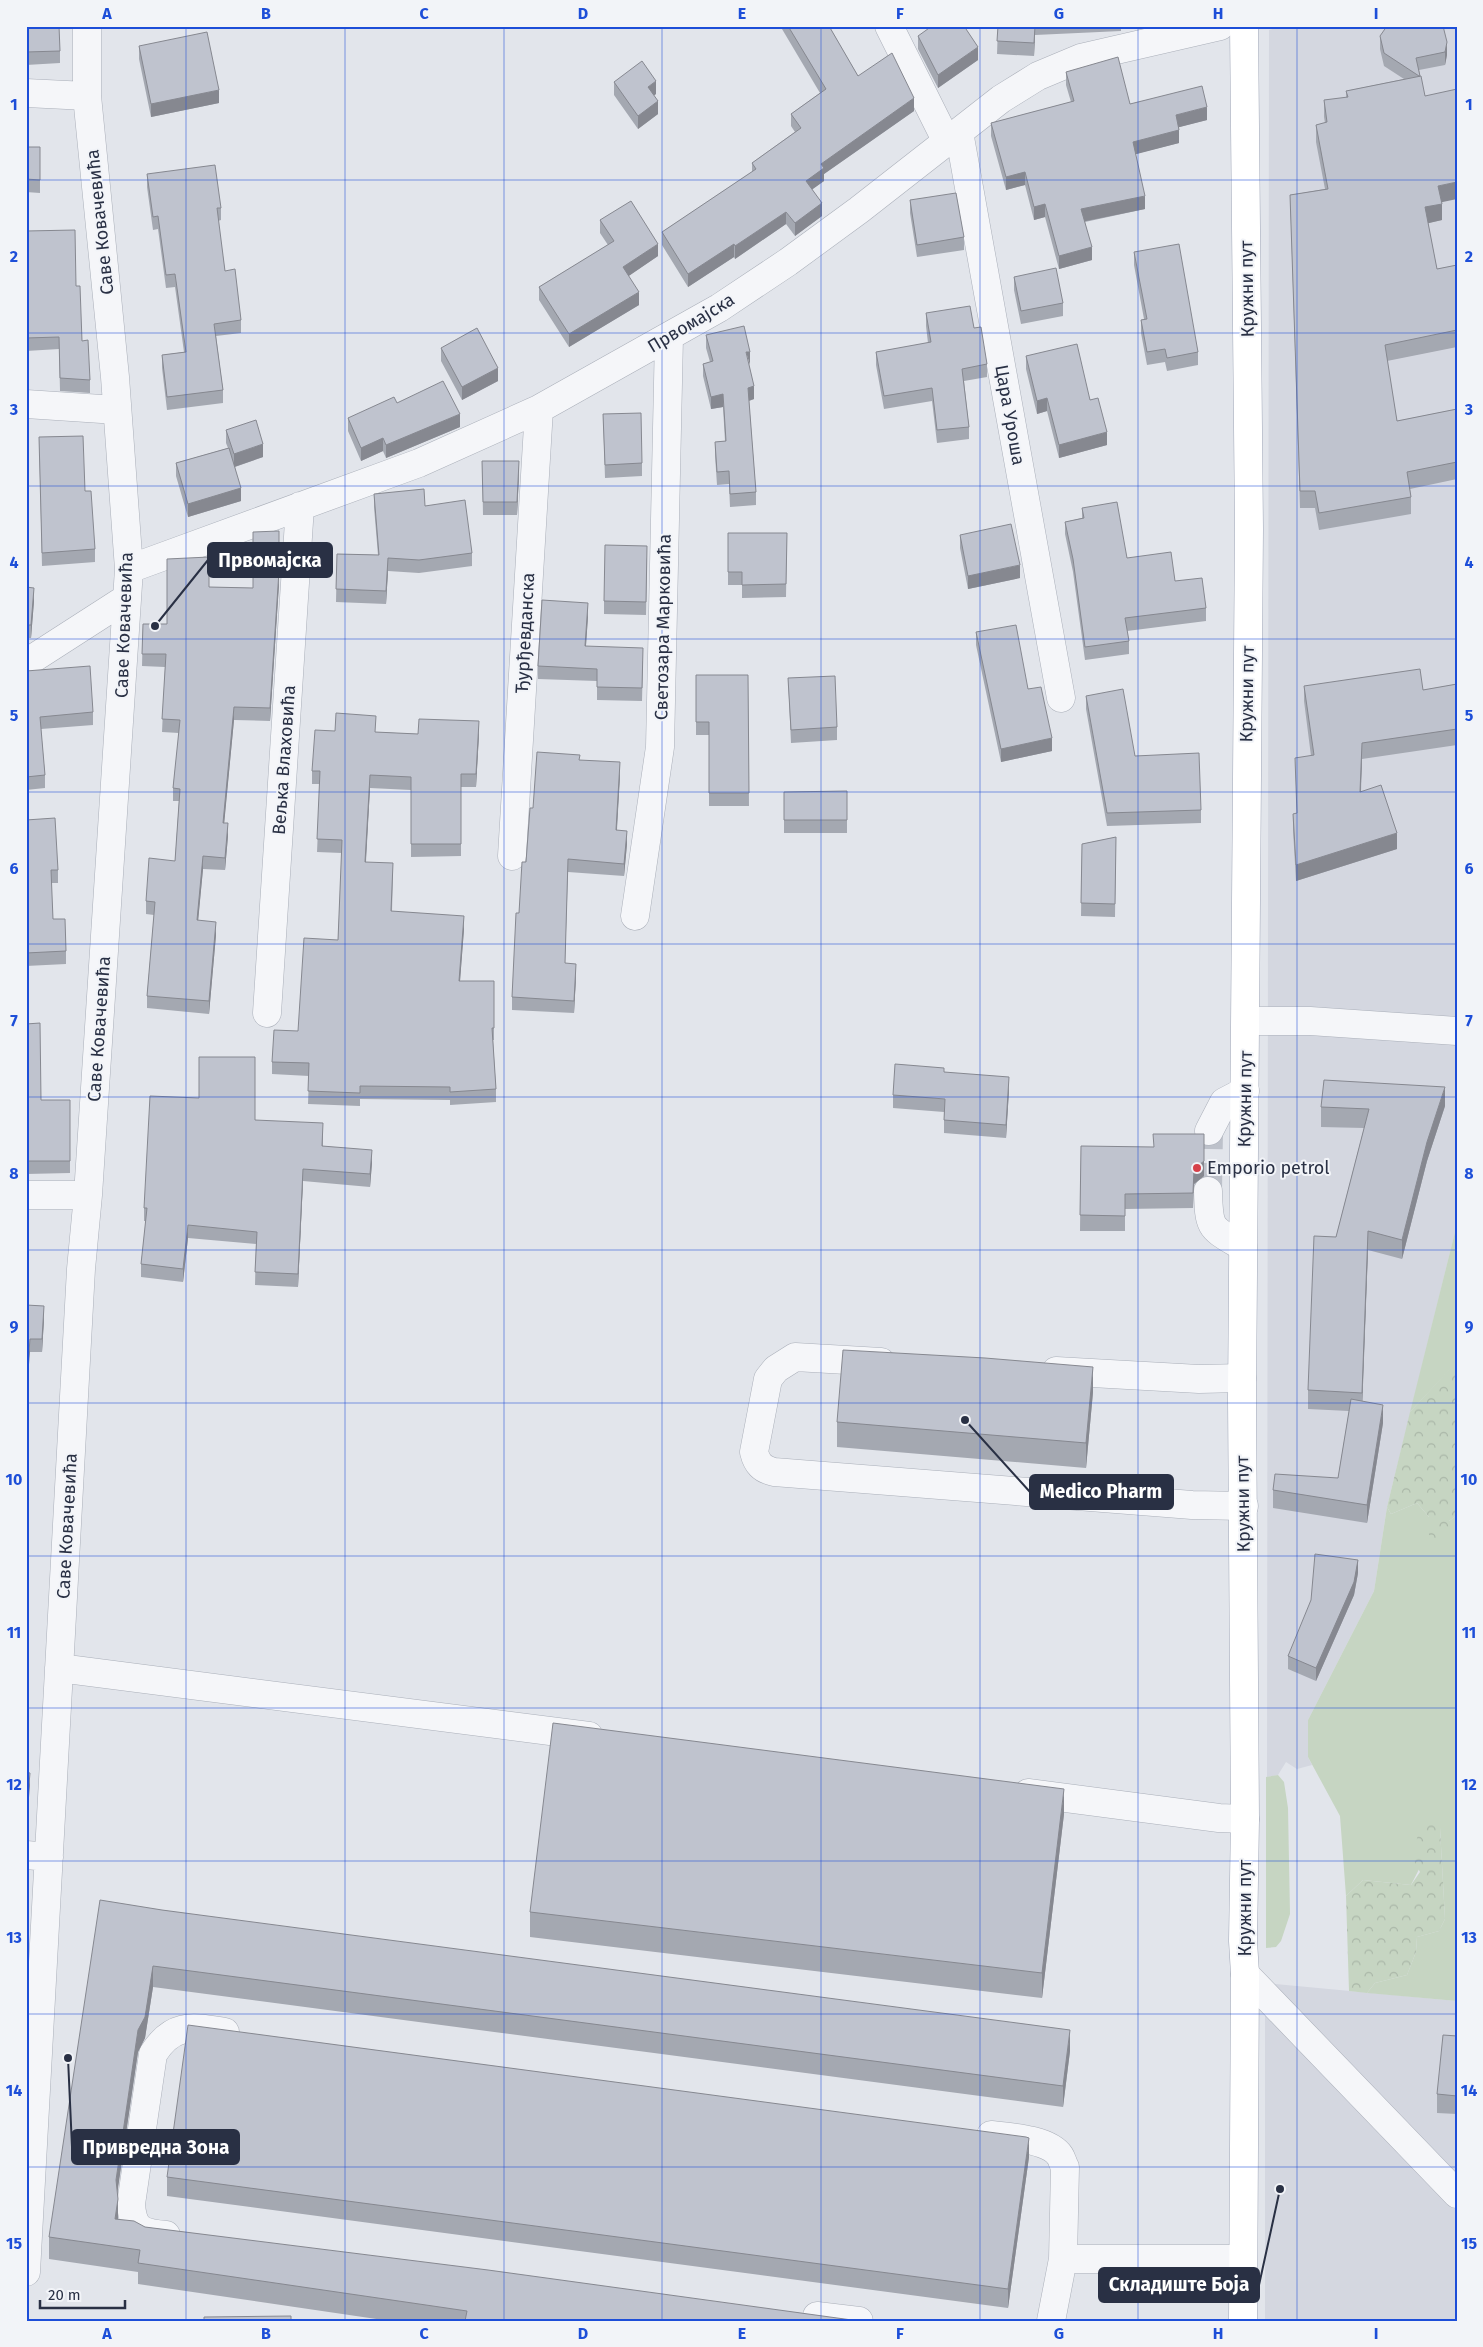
<svg xmlns="http://www.w3.org/2000/svg" width="1483" height="2347" font-family="'Fira Sans',sans-serif">
  <defs>
    <pattern id="forest-crowns" width="20" height="18" patternUnits="userSpaceOnUse" patternTransform="scale(1.25)"><rect width="20" height="18" fill="#c6d5c2"/><path d="M2 6a3 3 0 1 1 6 0M12 15a3 3 0 1 1 6 0" fill="none" stroke="#aab7a8"/></pattern>
  </defs>
  <rect width="100%" height="100%" fill="#e2e5eb"/>
  <path fill="#d4d7e0" d="M1282,26H1457V1224L1387,1507L1374,1591L1308,1720V1757L1312,1765L1297,1769L1286,1762L1278,1775L1267,1777L1269,30Z
    M1265,1983L1457,2001V2321H1265Z"/>
  <path fill="#c6d5c2" d="M1457,1224V1362L1410,1412Z
    M1417,1503L1429,1517V1536L1457,1515V2001L1367,1993L1375,1983L1407,1975L1416,1952L1417,1937L1439,1931L1445,1919L1440,1828L1411,1885L1363,1880L1346,1896L1340,1816L1308,1757V1720L1374,1591L1387,1507L1391,1514Z
    M1278,1775L1284,1782L1288,1808L1290,1914L1281,1941L1276,1947L1266,1948V1777Z"/>
  <path fill="url(#forest-crowns)" d="M1457,1361V1515L1449,1521L1448,1535L1437,1545L1429,1536V1517L1417,1503L1391,1514L1387,1507L1410,1412Z
    M1430,1821L1440,1828L1445,1919L1439,1931L1417,1937L1416,1952L1407,1975L1375,1983L1367,1993L1349,1991L1346,1896L1363,1880L1411,1885L1420,1872L1412,1857L1420,1827Z"/>
  <g fill="none" stroke-linecap="round" stroke-linejoin="round">
    <path stroke="#bdc1ca" stroke-width="28" stroke-dasharray="28 14" stroke-linecap="butt" d="M1208,1191L1209,1131"/>
    <g stroke="#aaafb9" stroke-width="29">
      <path id="minor" d="M889,26L947,142
        M26,93L87,96
        M959,132L1061,698
        M26,404L117,410
        M129,569L419,463L539,409L719,308L788,262L859,210L1001,99L1038,76L1081,58L1220,26
        M26,663L127,598
        M512,856L539,409
        M635,916L660,747L669,337
        M267,1013L300,506
        M1246,1021H1310L1457,1031
        M1209,1131L1224,1102L1245,1091
        M1208,1191C1209,1230 1210,1227 1243,1247
        M26,1195H88
        M881,1362L795,1357L776,1369L768,1379L754,1452C757,1464 762,1469 774,1472L1192,1505L1244,1506
        M1056,1371L1199,1379L1242,1378
        M59,1668L589,1736
        M1028,1793L1219,1818L1245,1819
        M26,1855L49,1857
        M1245,1974L1457,2194
        M991,2135C1009,2137 1049,2139 1060,2156C1062,2159 1063,2164 1065,2167L1063,2259L1051,2321
        M166,2235C143,2233 133,2231 131,2204L153,2054C173,2022 192,2027 225,2032
        M1063,2259H1242
        M26,2272L81,1269L88,1195L129,569L115,377L87,96V26
        M817,2316L859,2321"/>
    </g>
    <g stroke="#a0a7b8" stroke-width="29">
      <path id="major" d="M1243,2321L1245,1974L1243,1941L1245,1819L1242,1398L1249,529L1244,26"/>
    </g>
    <use href="#minor" stroke="#f5f6f9" stroke-width="28"/>
    <use href="#major" stroke="#fff" stroke-width="28"/>
  </g>
  <path fill="#a4a8b1" d="M26,26L60,51V63L26,65Z
    M782,26H829L858,76L914,111L824,174V181L812,189L822,216L795,236L786,224L735,259L734,257L688,287L662,245V232L752,172V163L795,132L791,126V114L820,93L782,29Z
    M998,26H1121V31L1035,35L1034,56L997,54Z
    M1443,26L1447,55L1445,65L1419,70L1441,202L1442,220L1428,223L1437,269L1457,265V347L1387,361L1397,421L1457,409V479L1410,489L1411,497V514L1319,530L1315,508H1300L1290,195L1325,189L1316,142V125L1325,123L1324,117V100L1346,98V91L1404,79L1384,66L1380,49V36Z
    M918,36L978,60L938,88L918,49Z
    M139,46L219,103L151,117L139,59Z
    M1066,72L1130,104L1207,120L1179,127V143L1135,154L1145,209L1085,222L1092,260L1059,269L1045,217L1034,220L1025,185L1006,190L991,136V123L1071,102L1066,85Z
    M614,82L656,94L654,95L658,114L638,129L614,95Z
    M26,147L40,160V193L26,192Z
    M147,174L221,208V220L218,221L225,271L241,320V333L216,336L223,390V403L167,410L162,368V355L184,352L175,287L166,288L158,229L153,230L147,187Z
    M910,200L964,237V250L917,257L910,213Z
    M600,220L658,256L628,276L639,305L569,347L539,300V287L608,245L600,233Z
    M1134,252L1198,352V365L1167,371L1165,362L1147,365L1141,333V320L1144,319L1134,265Z
    M1014,277L1063,303V316L1021,324L1014,290Z
    M76,286L82,341L90,380V393L60,391L59,349L26,351V289Z
    M926,313L974,328L987,364V377L964,381L969,427V439L937,443L932,401L884,409L876,365V352L928,343L926,326Z
    M706,335L749,365L754,399L749,401L756,492V505L730,507L729,484L717,485L715,455V442L725,441L723,407L711,409L703,376V364L710,362L706,348Z
    M441,348L498,381L462,400L441,361Z
    M1026,356L1107,445L1059,458L1047,411L1037,414L1026,369Z
    M397,403L460,427L386,458L383,451L361,461L348,431V418Z
    M603,414L642,463V476L605,478Z
    M226,430L263,457L235,467L241,501L188,517L176,476V463L228,448L226,443Z
    M39,437L85,491L95,549V562L42,566Z
    M482,461L519,474L517,515H483Z
    M374,494L425,506L472,553V566L419,573L388,571L386,604L336,602L337,554L378,555L374,507Z
    M1082,508L1127,558L1175,581L1206,608V621L1127,631L1129,641V654L1085,660L1073,572L1065,534V522L1082,518Z
    M728,533H787L786,597L742,598V585H728Z
    M960,535L1020,578L968,589L960,548Z
    M647,558L646,615L604,614V601Z
    M279,584L270,721L234,720L224,823L228,836L225,870L203,869L198,920L216,935L209,1014L147,1008V996L154,915L146,914V901L175,861L179,801H173V788L179,733L162,732L165,667L142,666L143,624H167L209,587L253,588Z
    M26,587L34,601L31,638H26Z
    M588,616L586,646L643,661L642,701L597,700V681L538,679V666Z
    M976,632L1028,689L1052,751L1001,762L976,645Z
    M26,671L93,712V725L41,729L45,775V788L26,790Z
    M696,675H748L749,806H709V735H696Z
    M788,678L837,727V740L791,743Z
    M1457,684V745L1362,759L1361,792L1397,849L1296,881L1293,830V814L1297,813L1295,758L1311,756L1304,701V686L1423,690Z
    M1086,696L1135,756L1201,810V823L1107,826L1086,709Z
    M335,731L376,732L418,734H479L476,787H461V856L411,857V790L370,788L366,862L393,875L392,911L464,929L460,981H494V1040H493L496,1089V1102L450,1105V1100L360,1099V1106L308,1104L309,1076L272,1074V1062L298,1031L338,940L342,853L317,852L320,784H312V771Z
    M580,760L620,775L617,830L627,844L624,876L568,872L565,963L576,977L574,1013L512,1010V997L519,913L533,808Z
    M847,791V833H784V792Z
    M26,820L58,870V883H51L53,919L66,951V964L26,966Z
    M1116,837L1115,917L1081,916L1082,844Z
    M26,1024L41,1100H70V1173L26,1174Z
    M944,1072L1009,1090L1006,1138L944,1133V1112L893,1108V1095Z
    M1445,1106L1427,1161L1402,1259L1368,1250L1362,1401L1383,1423L1367,1523L1273,1508V1490L1338,1478L1349,1411L1308,1409V1390L1336,1237L1364,1128L1321,1127V1107Z
    M255,1120L323,1136V1146L372,1163L370,1187L303,1181L298,1287L255,1285L256,1244L188,1238L183,1282L141,1277V1264L146,1221H144V1208Z
    M1081,1146L1204,1176L1194,1184L1193,1208L1125,1209V1231H1080Z
    M26,1305L44,1319L42,1352H30Z
    M1093,1392L1086,1468L837,1447V1422Z
    M1358,1573L1354,1595L1316,1681L1288,1669V1656Z
    M1064,1814L1042,1998L530,1937V1912Z
    M162,1910L1070,2051L1063,2107L153,1987L145,2038L138,2052L117,2192L118,2219L145,2227L859,2321H390L138,2284V2272L49,2259V2237Z
    M1457,2036V2114L1437,2113V2094Z
    M1029,2157L1008,2308L167,2196V2177Z"/>
  <path fill="#868890" d="M1035,26V35L1034,56V43Z
    M1447,42V55L1445,65V52Z
    M978,47V60L938,88V75Z
    M656,81V94L648,100V87Z
    M219,90V103L151,117V104Z
    M914,98V111L824,174V181L806,194V181L821,164Z
    M658,101V114L638,129V116Z
    M1207,107V120L1176,128V115Z
    M1179,130V143L1133,155V142Z
    M1025,172V185L1006,190V177Z
    M1457,182V199L1438,203V186Z
    M1145,196V209L1081,222V209Z
    M822,203V216L795,236V223Z
    M1045,204V217L1034,220V207Z
    M1442,204V220L1425,224V207Z
    M786,212V224L735,259V246Z
    M658,244V256L623,280V267Z
    M734,244V257L688,287V274Z
    M1092,247V260L1059,269V256Z
    M639,292V305L569,347V334Z
    M746,352H750V365Z
    M498,368V381L462,400V387Z
    M754,386V399L748,401V388Z
    M723,394V407L711,409V397Z
    M1047,398V411L1037,414V401Z
    M460,414V427L386,458V445Z
    M1107,432V445L1059,458V445Z
    M383,438V451L361,461V448Z
    M263,444V457L234,467V454Z
    M519,461V474L517,515V502Z
    M241,488V501L188,517V504Z
    M388,558V571L386,604V591Z
    M1020,565V578L968,589V576Z
    M279,571V584L270,721V708Z
    M34,588V601L31,638V625Z
    M588,603V616L585,659V646Z
    M234,707V720L223,836V823Z
    M479,721V734L476,787V774Z
    M1052,738V751L1001,762V749Z
    M1362,743V759L1360,808V792Z
    M620,762V775L616,843V830Z
    M370,775V788L365,875V862Z
    M228,823V836L225,870V858Z
    M627,831V844L624,876V864Z
    M1397,833V849L1296,881V865Z
    M203,856V869L197,933V920Z
    M464,916V929L459,994V981Z
    M216,922V935L209,1014V1001Z
    M576,964V977L574,1013V1001Z
    M1009,1077V1090L1006,1138V1125Z
    M1445,1087V1106L1427,1161L1402,1259V1240L1427,1142Z
    M372,1150V1163L370,1187V1174Z
    M1204,1161V1176L1194,1184L1193,1208L1194,1169Z
    M303,1169V1181L298,1287V1274Z
    M188,1225V1238L183,1282V1269Z
    M1368,1231V1250L1362,1412V1393Z
    M44,1306V1319L42,1352V1339Z
    M30,1339V1352L26,1402V1389Z
    M1093,1367V1392L1086,1468V1443Z
    M1383,1405V1423L1367,1523V1505Z
    M1358,1560V1573L1354,1595L1316,1681V1668Z
    M30,1773V1786L26,1831V1818Z
    M1064,1789V1814L1042,1998V1973Z
    M153,1966V1987L145,2038L138,2052L116,2202V2180L138,2030Z
    M1070,2030V2051L1063,2107V2086Z
    M1029,2138V2157L1008,2308V2289Z
    M118,2199V2220L115,2219Z"/>
  <path fill="#bfc3ce" stroke="#868890" d="M26,26H59L60,51L26,52Z
    M788,26H829L858,76L892,53L914,98L821,164L824,168L806,181L822,203L795,223L786,212L735,246L734,244L688,274L662,232L756,169L752,163L801,128L791,114L826,89Z
    M932,26H964L978,47L938,75L918,36Z
    M998,26H1035L1034,43L997,41Z
    M1387,26H1443L1447,42L1445,52L1416,58L1420,76H1419L1384,53L1380,36Z
    M207,32L219,90L151,104L139,46Z
    M1118,57L1130,104L1202,86L1207,107L1176,115L1179,130L1133,142L1145,196L1081,209L1092,247L1059,256L1045,204L1034,207L1025,172L1006,177L991,123L1074,101L1066,72Z
    M642,61L656,81L648,87L658,101L638,116L614,82Z
    M1421,76L1425,96L1457,89V182L1438,186L1442,204L1425,207L1437,269L1457,265V330L1385,345L1397,421L1457,409V462L1407,472L1411,497L1319,513L1315,491H1300L1290,195L1328,189L1316,125L1327,122L1324,100L1348,97L1346,91Z
    M26,147H40V180L26,179Z
    M215,165L221,208H217L225,271L235,269L241,320L214,324L223,390L167,397L162,355L186,352L175,274L166,275L158,216L153,217L147,174Z
    M956,193L964,237L917,245L910,200Z
    M631,201L658,244L623,267L639,292L569,334L539,287L614,241L600,220Z
    M75,230L76,286H80L82,341L88,340L90,380L60,378L59,337L26,338V289H27L26,231Z
    M1179,244L1198,352L1167,358L1165,349L1147,352L1141,320L1147,319L1134,252Z
    M1056,268L1063,303L1021,311L1014,277Z
    M970,306L974,328L981,327L987,364L962,369L969,427L937,430L932,388L884,396L876,352L931,342L926,313Z
    M744,326L750,352H746L754,386L748,388L756,492L730,494L729,471L717,472L715,442L726,441L723,394L711,397L703,364L713,361L706,335Z
    M477,328L498,368L462,387L441,348Z
    M1077,344L1090,400L1098,398L1107,432L1059,445L1047,398L1037,401L1026,356Z
    M443,381L460,414L386,445L383,438L361,448L348,418L394,397L397,403Z
    M641,413L642,463L605,465L603,414Z
    M256,420L263,444L234,454L226,430Z
    M83,436L85,491H91L95,549L42,553L39,437Z
    M229,448L241,488L188,504L176,463Z
    M482,461H519L517,502H483Z
    M424,489L425,506L465,500L472,553L419,560L388,558L386,591L336,589L337,554L379,555L374,494Z
    M1117,502L1127,558L1171,552L1175,581L1202,578L1206,608L1125,618L1129,641L1085,647L1073,559L1065,522L1084,518L1082,508Z
    M1011,524L1020,565L968,576L960,535Z
    M279,531V571L270,708L234,707L223,823H228L225,858L203,856L197,920L216,922L209,1001L147,996L155,902L146,901L149,858L175,861L180,789L173,788L180,720L162,719L166,654H142L143,624H167V559L209,557V587L253,588V532Z
    M728,533H787L786,584L742,585V572H728Z
    M605,545L647,546L646,602L604,601Z
    M26,587L34,588L31,625H26Z
    M542,600L588,603L585,646L643,648L642,688L597,687V669L538,666Z
    M1016,625L1028,689L1041,687L1052,738L1001,749L976,632Z
    M90,666L93,712L40,717L45,775L26,777V671Z
    M1420,669L1423,690L1457,684V729L1362,743L1360,792L1381,785L1397,833L1296,865L1293,814L1297,813L1295,758L1314,755L1304,686Z
    M696,675H748L749,793H709V722H696Z
    M835,676L837,727L791,730L788,678Z
    M1123,689L1135,756L1199,753L1201,810L1107,813L1086,696Z
    M336,713L376,716L375,732L418,734L419,719L479,721L476,774H461V844H411V777L370,775L365,862L393,863L391,911L464,916L459,981H494V1028H492L496,1089L450,1092V1087L360,1086V1093L308,1091L309,1063L272,1062L274,1030L298,1031L304,938L338,940L342,840L317,839L320,771H312L315,730L335,731Z
    M537,752L580,755L579,760L620,762L616,830L627,831L624,864L568,859L565,963L576,964L574,1001L512,997L516,913H519L522,862H526L530,808H533Z
    M847,791V820H784V792Z
    M55,818L58,870H51L53,919H65L66,951L26,953V820Z
    M1116,837L1115,904L1081,903L1082,844Z
    M40,1023L41,1100H70V1161H26V1024Z
    M199,1057H255V1120L323,1123L322,1146L372,1150L370,1174L303,1169L298,1274L255,1272L257,1232L188,1225L183,1269L141,1264L147,1208H144L150,1096L199,1098Z
    M895,1064L944,1068V1072L1009,1077L1006,1125L944,1120L945,1099L893,1095Z
    M1324,1080L1445,1087L1427,1142L1402,1240L1368,1231L1362,1393L1308,1390L1314,1236L1336,1237L1369,1109L1321,1107Z
    M1153,1134H1204V1161L1194,1169L1193,1193L1125,1194V1216L1080,1215L1081,1146L1154,1147Z
    M26,1305L44,1306L42,1339H30L26,1389Z
    M843,1350L985,1358L1093,1367L1086,1443L837,1422Z
    M1351,1399L1383,1405L1367,1505L1273,1490L1275,1474L1338,1478Z
    M1315,1554L1358,1560L1354,1582L1316,1668L1288,1656L1311,1600Z
    M553,1723L1064,1789L1042,1973L530,1912Z
    M26,1772L30,1773L26,1818Z
    M100,1900L162,1910L1070,2030L1063,2086L153,1966L145,2017L138,2030L116,2180L118,2199L115,2219L134,2221L145,2227L488,2270L859,2321H465L467,2311L138,2263L140,2250L49,2237Z
    M188,2025L1026,2137L1029,2138L1008,2289L167,2177Z
    M1443,2035L1457,2036V2096L1437,2094Z
    M291,2316V2321H204V2317Z"/>
  <path fill="none" stroke="#1d4ed8" stroke-width="1" stroke-opacity="0.55" d="M186,26V2321M345,26V2321M504,26V2321M662,26V2321M821,26V2321M980,26V2321M1138,26V2321M1297,26V2321M26,180H1457M26,333H1457M26,486H1457M26,639H1457M26,792H1457M26,944H1457M26,1097H1457M26,1250H1457M26,1403H1457M26,1556H1457M26,1708H1457M26,1861H1457M26,2014H1457M26,2167H1457"/>
  <circle fill="#d6414a" stroke="#f2f4f8" stroke-width="2" cx="1197" cy="1168" r="5"/>
  <g text-anchor="middle" stroke-width="4" stroke-linejoin="round" paint-order="stroke">
    <g font-size="18" fill="#293044" stroke="#f2f4f8">
      <text transform="translate(100 222) rotate(-96)" y="6">Саве Ковачевића</text>
      <text transform="translate(1247 289) rotate(-91)" y="6">Кружни пут</text>
      <text transform="translate(691 323) rotate(-31)" y="6">Првомајска</text>
      <text transform="translate(1010 415) rotate(80)" y="6">Цара Уроша</text>
      <text transform="translate(124 625) rotate(-88)" y="6">Саве Ковачевића</text>
      <text transform="translate(663 627) rotate(-89)" y="6">Светозара Марковића</text>
      <text transform="translate(525 633) rotate(-87)" y="6">Ђурђевданска</text>
      <text transform="translate(1247 694) rotate(-89)" y="6">Кружни пут</text>
      <text transform="translate(284 760) rotate(-86)" y="6">Вељка Влаховића</text>
      <text transform="translate(99 1029) rotate(-86)" y="6">Саве Ковачевића</text>
      <text transform="translate(1245 1099) rotate(-89)" y="6">Кружни пут</text>
      <text transform="translate(1243 1504) rotate(-91)" y="6">Кружни пут</text>
      <text transform="translate(67 1526) rotate(-87)" y="6">Саве Ковачевића</text>
      <text transform="translate(1245 1908) rotate(-90)" y="6">Кружни пут</text>
    </g>
    <g font-size="18" fill="#293044" stroke="#f2f4f8" text-anchor="start">
      <text x="1207" y="1174">Emporio petrol</text>
    </g>
  </g>
  <path fill="none" stroke="#293044" stroke-width="2" d="M155 626L208 560M965 1420L1030 1492M68 2058L72 2147M1280 2189L1259 2285"/>
  <g fill="#293044" stroke="#f2f4f8" stroke-width="2">
    <circle cx="155" cy="626" r="5"/>
    <circle cx="965" cy="1420" r="5"/>
    <circle cx="68" cy="2058" r="5"/>
    <circle cx="1280" cy="2189" r="5"/>
  </g>
  <g fill="#293044" stroke="#293044" stroke-width="2">
    <rect x="208" y="543" width="124" height="34" rx="5"/>
    <rect x="1030" y="1475" width="143" height="34" rx="5"/>
    <rect x="72" y="2130" width="167" height="34" rx="5"/>
    <rect x="1099" y="2268" width="160" height="34" rx="5"/>
  </g>
  <g font-size="19" text-anchor="middle" font-weight="bold" fill="#fff">
    <text x="270" y="567">Првомајска</text>
    <text x="1101" y="1498">Medico Pharm</text>
    <text x="156" y="2154">Привредна Зона</text>
    <text x="1179" y="2291">Складиште Боја</text>
  </g>
  <rect width="1483" height="2347" fill="none" stroke="#f2f4f8" stroke-width="55"/>
  <path d="M40 2300v8h85v-8" fill="none" stroke="#293044" stroke-width="2.5"/>
  <text x="48" y="2300" font-size="15" fill="#293044" stroke="#f2f4f8" stroke-width="4" paint-order="stroke">20 m</text>
  <rect x="28" y="28" width="1428" height="2292" fill="none" stroke="#1d4ed8" stroke-width="2"/>
  <g font-size="16" text-anchor="middle" font-weight="bold" fill="#1d4ed8">
    <text x="107" y="19">A</text>
    <text x="266" y="19">B</text>
    <text x="424" y="19">C</text>
    <text x="583" y="19">D</text>
    <text x="742" y="19">E</text>
    <text x="900" y="19">F</text>
    <text x="1059" y="19">G</text>
    <text x="1218" y="19">H</text>
    <text x="1376" y="19">I</text>
    <text x="14" y="110">1</text>
    <text x="1469" y="110">1</text>
    <text x="14" y="262">2</text>
    <text x="1469" y="262">2</text>
    <text x="14" y="415">3</text>
    <text x="1469" y="415">3</text>
    <text x="14" y="568">4</text>
    <text x="1469" y="568">4</text>
    <text x="14" y="721">5</text>
    <text x="1469" y="721">5</text>
    <text x="14" y="874">6</text>
    <text x="1469" y="874">6</text>
    <text x="14" y="1026">7</text>
    <text x="1469" y="1026">7</text>
    <text x="14" y="1179">8</text>
    <text x="1469" y="1179">8</text>
    <text x="14" y="1332">9</text>
    <text x="1469" y="1332">9</text>
    <text x="14" y="1485">10</text>
    <text x="1469" y="1485">10</text>
    <text x="14" y="1638">11</text>
    <text x="1469" y="1638">11</text>
    <text x="14" y="1790">12</text>
    <text x="1469" y="1790">12</text>
    <text x="14" y="1943">13</text>
    <text x="1469" y="1943">13</text>
    <text x="14" y="2096">14</text>
    <text x="1469" y="2096">14</text>
    <text x="14" y="2249">15</text>
    <text x="1469" y="2249">15</text>
    <text x="107" y="2339">A</text>
    <text x="266" y="2339">B</text>
    <text x="424" y="2339">C</text>
    <text x="583" y="2339">D</text>
    <text x="742" y="2339">E</text>
    <text x="900" y="2339">F</text>
    <text x="1059" y="2339">G</text>
    <text x="1218" y="2339">H</text>
    <text x="1376" y="2339">I</text>
  </g>
</svg>
